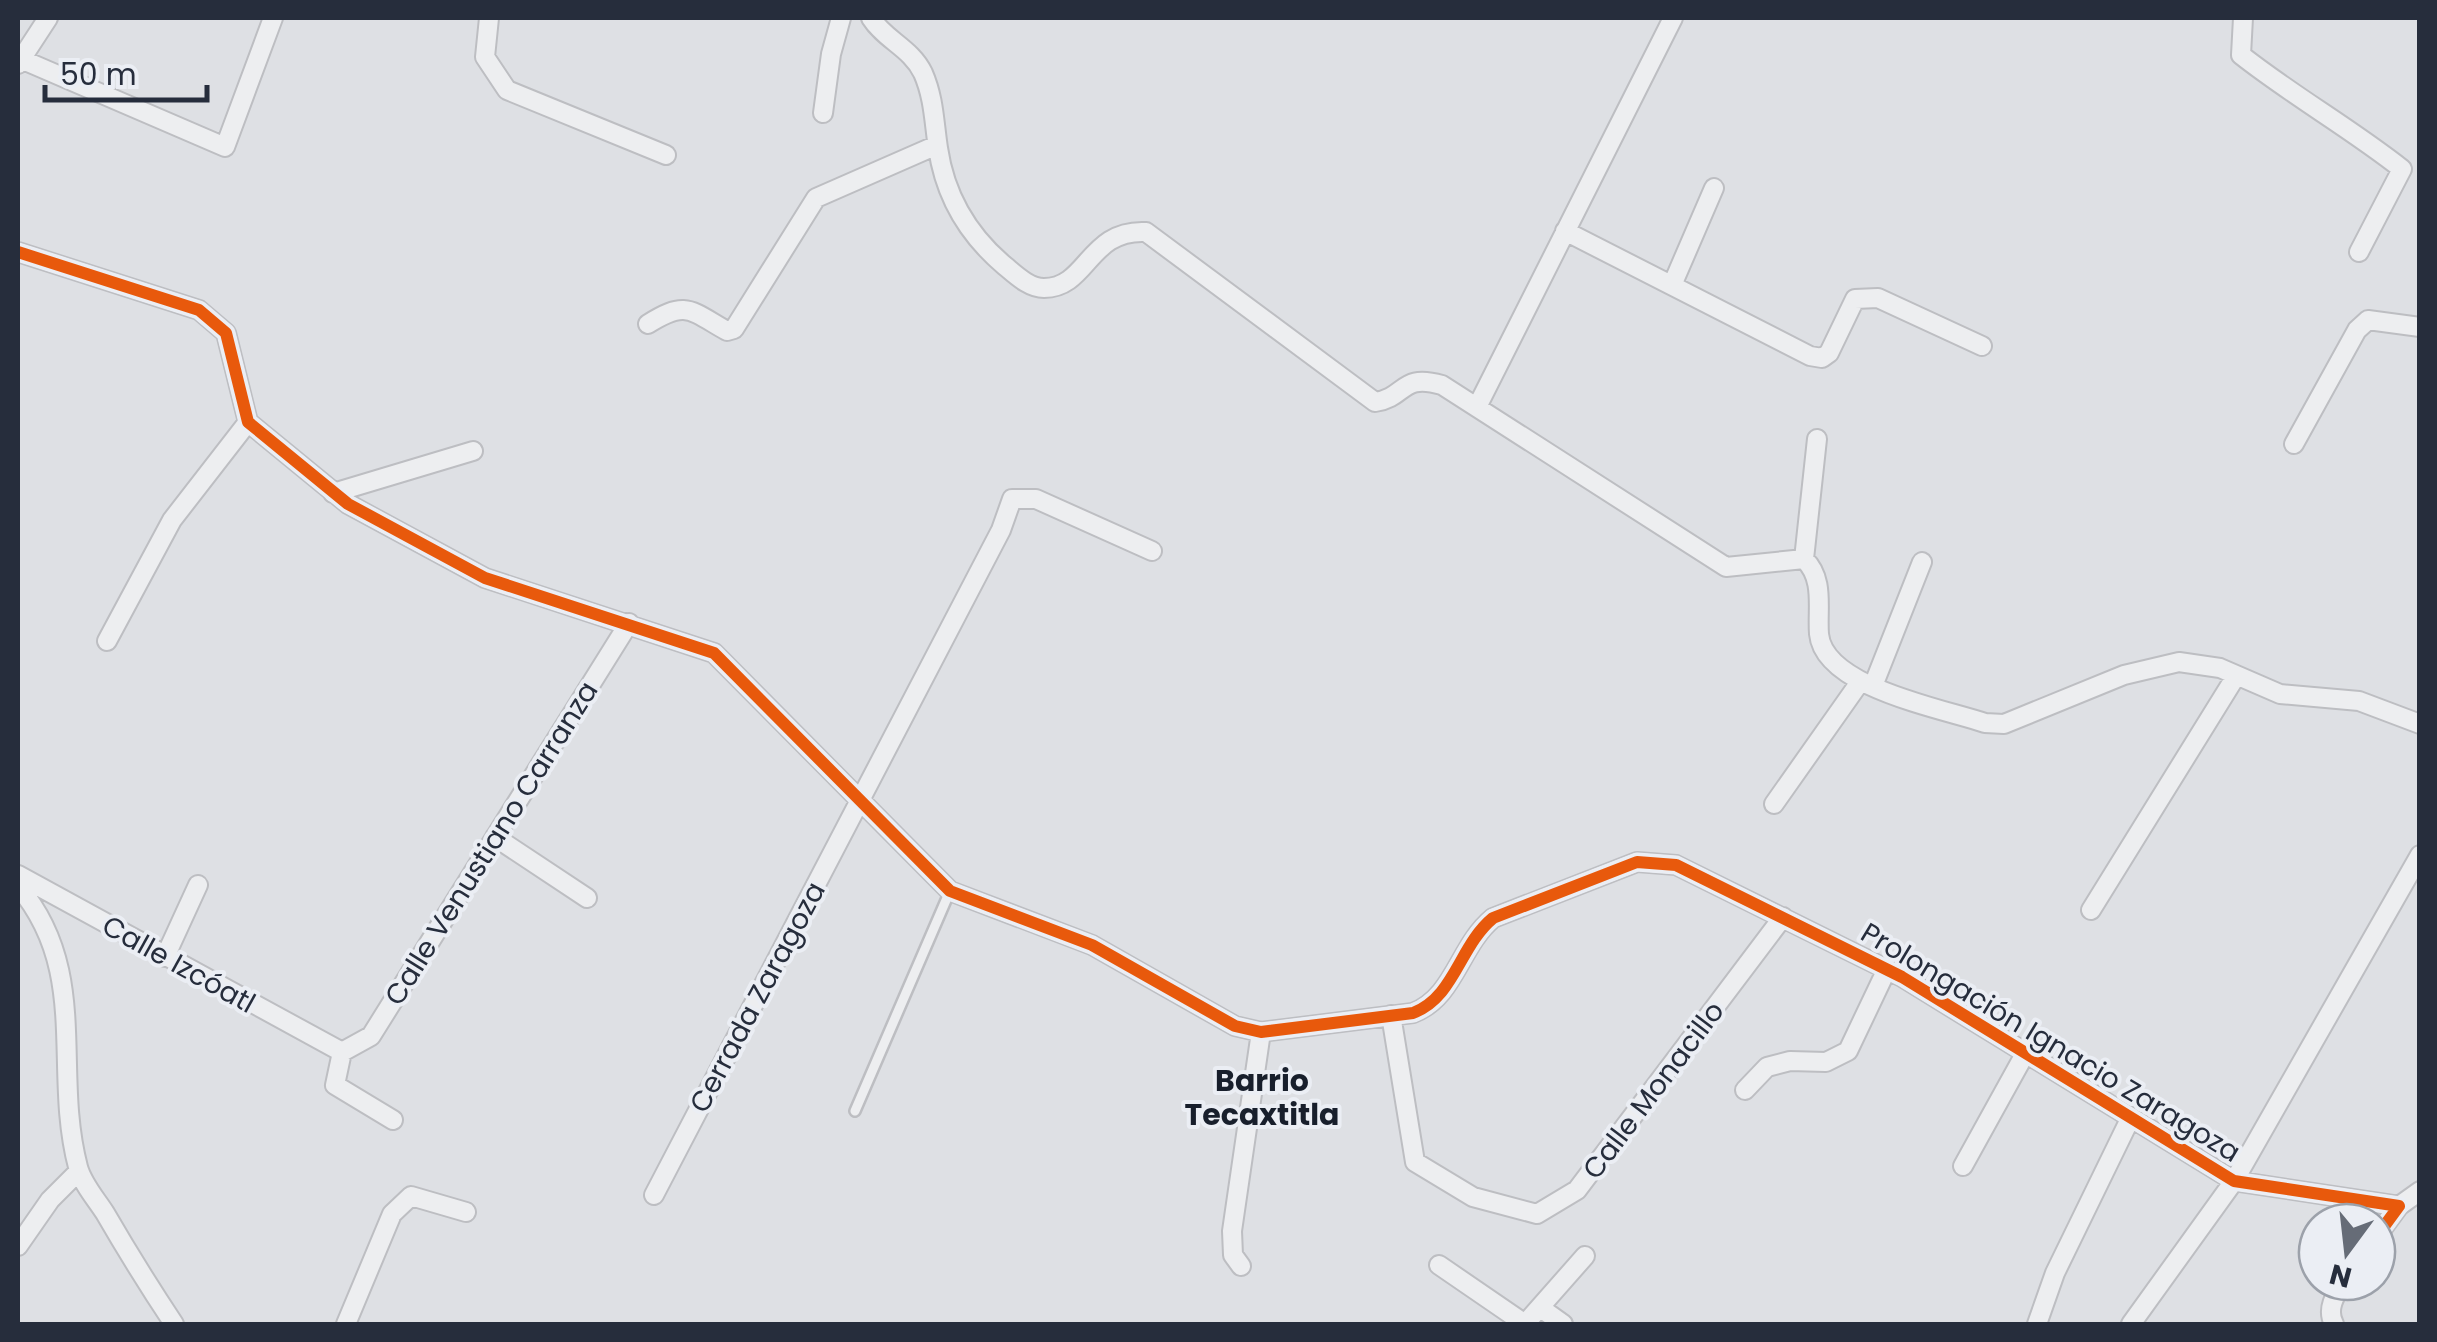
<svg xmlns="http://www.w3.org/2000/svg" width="2437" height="1342" font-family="Poppins,sans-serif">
  <rect width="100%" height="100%" fill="#dee0e4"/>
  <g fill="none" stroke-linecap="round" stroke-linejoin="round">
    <g stroke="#bdbec2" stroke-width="14">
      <path id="lane" d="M855,1111L950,891"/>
    </g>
    <g stroke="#bdbec2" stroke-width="22">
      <path id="street" d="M489,18L485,57L507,90L666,155
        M871,18C885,40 911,48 923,73C934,98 934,122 938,148C945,196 968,235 1005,266C1016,275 1029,288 1044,288C1088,288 1088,229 1146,232L1375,402C1407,397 1400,373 1442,385L1726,567L1804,559C1825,579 1817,608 1819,634C1824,687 1940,708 1985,723L2004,724L2124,675L2179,662L2220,668L2280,694L2359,701L2420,724
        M2243,18L2241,55C2293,96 2350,128 2402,169L2359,252
        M23,60L225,147L273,18
        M18,64L48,18
        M823,113L831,54L841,18
        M1565,231L1810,356L1822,358L1829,353L1855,299L1878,298L1982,346
        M18,252L199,310L226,333L248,422L348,504L485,578L714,653L950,891L1092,945L1235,1026L1261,1032L1413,1013C1455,997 1459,946 1493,918L1637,862L1676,865L1902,977L2234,1181L2399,1206L2377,1236
        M1673,283L1714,188
        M648,324C686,300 690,310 727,331L734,329L816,198L937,145
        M1477,407L1673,18
        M2294,444L2357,330L2368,320L2420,327
        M333,493L473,451
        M1804,559L1817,439
        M107,641L172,520L248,422
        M1873,686L1922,562
        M1774,804L1860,682
        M495,837L587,898
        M18,875L342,1052
        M18,886C91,972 52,1069 78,1167C82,1183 96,1199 105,1213C127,1251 150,1288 174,1324
        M2091,910L2236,676
        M165,957L198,885
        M1391,1015L1415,1162L1473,1197L1537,1214L1577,1190L1783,917
        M342,1052L371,1036L629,623
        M342,1052L335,1085L393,1120
        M1745,1090L1767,1067L1790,1061L1826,1062L1848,1051L1887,969
        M1963,1166L2026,1052
        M654,1195L1001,530L1012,499H1036L1152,551
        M2399,1206L2420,1191
        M18,1246L50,1200L79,1171
        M1439,1265L1525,1324
        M1241,1266L1233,1255L1232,1231L1261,1032
        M1542,1309L1563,1324
        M346,1324L392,1214L411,1196L466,1212
        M1525,1324L1585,1256
        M2037,1324L2055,1273L2131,1117
        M2131,1324L2234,1181L2420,855
        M2334,1324C2326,1309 2335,1295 2344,1282"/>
    </g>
    <use href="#lane" stroke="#edeef0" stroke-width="9"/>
    <use href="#street" stroke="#edeef0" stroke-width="18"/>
    <g stroke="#ebeef4" stroke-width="19">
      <path id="cycleway" d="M18,252L199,310L226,333L248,422L348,504L485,578L714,653L950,891L1092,945L1235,1026L1261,1032L1413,1013C1455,997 1459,946 1493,918L1637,862L1676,865L1902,977L2234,1181L2399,1206L2377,1236"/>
    </g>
    <use href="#cycleway" stroke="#e8590c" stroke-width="12"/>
  </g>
  <g text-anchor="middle" stroke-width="8" stroke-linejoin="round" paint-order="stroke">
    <g font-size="28" fill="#262d3c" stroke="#ebeef4">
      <text transform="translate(491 843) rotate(-58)" y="10">Calle Venustiano Carranza</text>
      <text transform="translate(179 964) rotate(29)" y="10">Calle Izcóatl</text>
      <text transform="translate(757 997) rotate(-62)" y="10">Cerrada Zaragoza</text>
      <text transform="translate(2051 1042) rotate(31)" y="10">Prolongación Ignacio Zaragoza</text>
      <text transform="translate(1653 1090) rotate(-53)" y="10">Calle Monacillo</text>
    </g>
    <g font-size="30" font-weight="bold" fill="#181f2c" stroke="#ebeef4">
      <text x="1262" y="1091">Barrio<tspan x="1262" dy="34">Tecaxtitla</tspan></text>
    </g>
  </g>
  <rect width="2437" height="1342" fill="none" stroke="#262d3c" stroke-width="40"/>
  <g transform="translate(2347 1252) rotate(195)"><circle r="48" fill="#ebeef4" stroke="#9ca1aa" stroke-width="2.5"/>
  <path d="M0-8L18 38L0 25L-18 38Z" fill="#666c77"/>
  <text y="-15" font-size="28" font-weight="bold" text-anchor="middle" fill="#262d3c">N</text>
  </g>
  <path d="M45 85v15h162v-15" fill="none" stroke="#262d3c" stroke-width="5"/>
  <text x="60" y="85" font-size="30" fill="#262d3c" stroke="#ebeef4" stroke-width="8" paint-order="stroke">50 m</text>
</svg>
